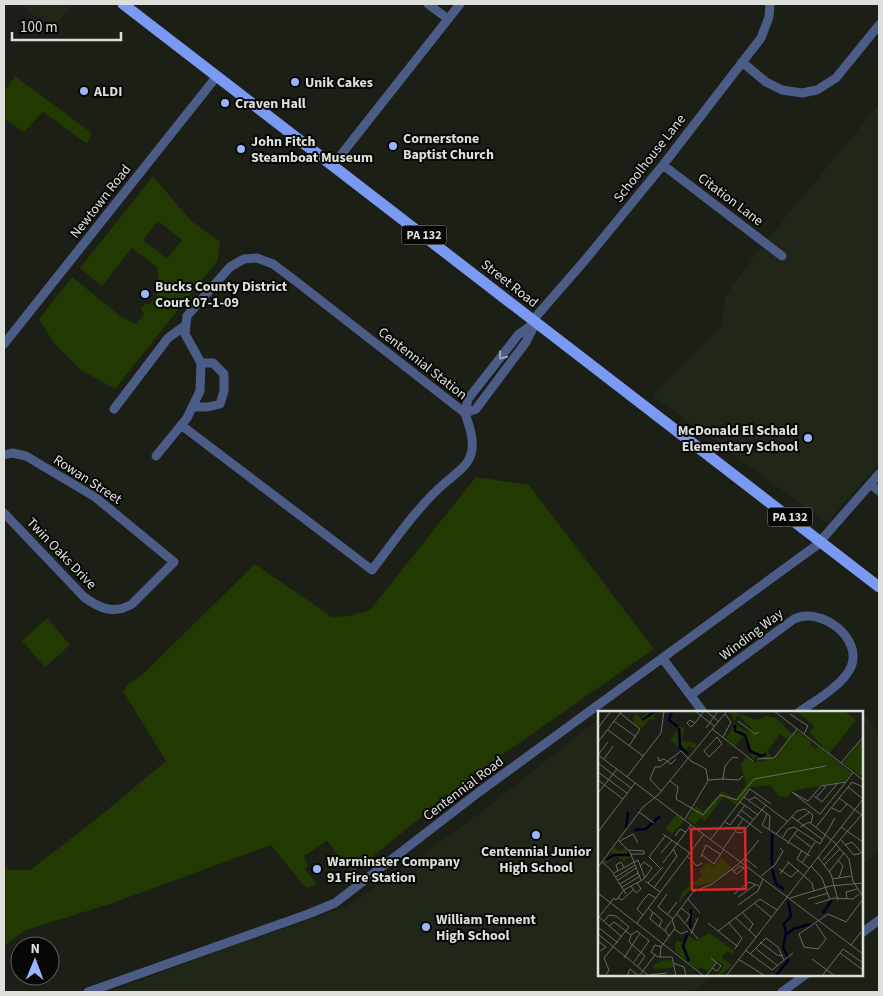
<svg xmlns="http://www.w3.org/2000/svg" width="883" height="996" font-family="'Source Sans 3',sans-serif">
  <rect width="100%" height="100%" fill="#1b1f16"/>
  <path fill="#202719" d="M19,4H72L53,29Z
    M879,104V463L827,523L652,395L721,328L726,295L759,250Z
    M864,715L879,732V852L862,865V717Z
    M599,719V975H714L691,992H109L227,948L348,906L467,823Z"/>
  <path fill="#223901" fill-rule="evenodd" d="M15,76L92,133L87,144L43,112L24,132L4,119V91Z
    M153,176L191,221L220,242L218,260L115,389L81,370L54,343L39,319L72,277L120,316L136,324L144,314L141,309L146,303L149,305L157,295L154,292L159,286L157,267L132,248L102,286L80,268ZM158,221L182,240L167,259L143,240Z
    M476,477L529,485L654,649L473,775L366,862L351,872L327,841L304,856L308,866L305,869L317,884L306,888L271,845L110,904L26,930L4,946V865L8,870H30L94,821L166,761L123,691L129,683L140,677L255,564L332,617L348,616L370,610Z
    M47,618L70,645L45,667L22,641Z"/>
  <g fill="none" stroke-linecap="round" stroke-linejoin="round">
    <path stroke="#4b5c86" stroke-width="9" d="M428,4L448,19
      M742,62L766,82L782,90L802,93L817,90L836,78L879,25
      M333,165L460,4
      M663,165L782,256
      M533,320L586,259L663,165L761,38L769,17L770,4
      M4,344L217,76
      M192,407H208L220,404L224,391V374L213,363H201
      M114,409L168,338L186,325
      M465,413L468,399L518,335L536,322
      M465,413L476,409L526,342L535,324
      M4,455L12,453L26,456L95,497L174,562L132,604C114,615 99,608 84,597L4,513
      M156,456L187,418L200,391L201,363L185,334L187,316L230,267L244,259L257,258L273,264L293,279L465,413C469,426 475,440 471,454C468,466 455,474 446,482C417,507 395,540 372,570L181,425
      M871,484L879,491
      M663,659L703,712
      M691,695L794,619C822,606 863,639 851,667C843,685 815,701 799,712
      M862,933L879,920
      M88,992L311,913L335,903L479,792L817,545L879,474
      M782,992L805,975"/>
    <path stroke="#7999f2" stroke-width="11" d="M123,4L879,587"/>
  </g>
  <defs><path id="oneway-chevron" d="M-2-3.5L2.5 0L-2 3.5" fill="none" stroke-width="1.6" stroke-linecap="round" stroke-linejoin="round" transform="scale(1.25)"/></defs>
  <use stroke="#9ba5b4" href="#oneway-chevron" transform="translate(502 356) rotate(128)"/>
  <g fill="#99b5fd" stroke="#070805" stroke-width="2">
    <circle cx="295" cy="82" r="5"/>
    <circle cx="84" cy="91" r="5"/>
    <circle cx="225" cy="103" r="5"/>
    <circle cx="393" cy="146" r="5"/>
    <circle cx="241" cy="149" r="5"/>
    <circle cx="145" cy="294" r="5"/>
    <circle cx="808" cy="438" r="5"/>
    <circle cx="536" cy="835" r="5"/>
    <circle cx="317" cy="869" r="5"/>
    <circle cx="426" cy="927" r="5"/>
  </g>
  <g text-anchor="middle" stroke-width="4" stroke-linejoin="round" paint-order="stroke">
    <g fill="#070805" stroke="#9d9f9a" stroke-width="1">
      <rect x="401.5" y="225.5" width="45" height="19" rx="4"/>
      <rect x="767.5" y="507.5" width="45" height="19" rx="4"/>
    </g>
    <g font-size="12" font-weight="bold" fill="#dde0da">
      <text x="424" y="239">PA 132</text>
      <text x="790" y="521">PA 132</text>
    </g>
    <g font-size="14" font-weight="bold" fill="#dde0da" stroke="#070805" text-anchor="start">
      <text x="305" y="87">Unik Cakes</text>
      <text x="94" y="96">ALDI</text>
      <text x="235" y="108">Craven Hall</text>
      <text x="403" y="143">Cornerstone<tspan x="403" dy="16">Baptist Church</tspan></text>
      <text x="251" y="146">John Fitch<tspan x="251" dy="16">Steamboat Museum</tspan></text>
      <text x="155" y="291">Bucks County District<tspan x="155" dy="16">Court 07-1-09</tspan></text>
      <text x="798" y="435" text-anchor="end">McDonald El Schald<tspan x="798" dy="16">Elementary School</tspan></text>
      <text x="536" y="856" text-anchor="middle">Centennial Junior<tspan x="536" dy="16">High School</tspan></text>
      <text x="327" y="866">Warminster Company<tspan x="327" dy="16">91 Fire Station</tspan></text>
      <text x="436" y="924">William Tennent<tspan x="436" dy="16">High School</tspan></text>
    </g>
    <g font-size="14" fill="#dde0da" stroke="#070805">
      <text transform="translate(649 158) rotate(-52)" y="5">Schoolhouse Lane</text>
      <text transform="translate(731 199) rotate(37)" y="5">Citation Lane</text>
      <text transform="translate(100 201) rotate(-52)" y="5">Newtown Road</text>
      <text transform="translate(510 283) rotate(38)" y="5">Street Road</text>
      <text transform="translate(423 363) rotate(38)" y="5">Centennial Station</text>
      <text transform="translate(88 479) rotate(33)" y="5">Rowan Street</text>
      <text transform="translate(62 553) rotate(46)" y="5">Twin Oaks Drive</text>
      <text transform="translate(751 634) rotate(-37)" y="5">Winding Way</text>
      <text transform="translate(463 788) rotate(-37)" y="5">Centennial Road</text>
    </g>
  </g>
  <g transform="translate(598 711)">
    <rect width="265" height="265" fill="#1b1f16"/>
    <path d="M58,0L56,9L52,8L43,18L35,11L37,2L43,7L48,2L53,4ZM133,0L159,9L168,5L178,7L194,23L198,19L214,31L212,34L217,38L220,35L253,62L247,70L194,80L190,86L181,85L172,74L153,76L139,95L126,85L107,110L102,107L97,114L89,108L98,95L105,101L124,80L137,88L148,74L143,53L148,46L157,51L169,49L159,45L155,49L145,25L137,35L128,28L136,13L149,20L155,19L140,4L136,11ZM182,23L190,29L175,48L169,40ZM198,0H246L258,9L231,43L212,22L216,15ZM83,15L87,18L83,29L99,33L96,38L91,35L87,40L91,44L72,29ZM265,27V62L262,65L245,52ZM79,103L87,109L74,123L67,118ZM17,136L20,140L29,137V144L33,146L26,150L18,145L8,153L4,151L15,144L13,140ZM123,147L134,157L115,171L96,175L80,192L85,180L93,174L91,171H96L104,165L101,160L109,152L116,155ZM111,222L137,240L133,243L130,240L123,246L134,254L122,265H119L126,254L120,250L110,261L103,256L100,259L77,240L78,229L85,232L89,223L98,230ZM74,249L75,257L58,258L54,255L63,250Z" fill="#223901" fill-rule="evenodd"/>
    <path fill="none" stroke="#010023" stroke-width="2.5" d="M74,0L71,9L80,16M44,9L58,0M137,14V20L147,24L152,40L163,45L168,43M81,17L82,36L90,43M28,117L30,101M36,119L48,118L62,105M8,149L16,144H32M174,154V123M174,158L178,173L186,178M225,202L234,189M92,218L93,198M90,222L85,235L91,250M189,223L195,218L213,213M190,246L185,236L188,222L186,213L193,205L190,190M178,265L191,248"/>
    <path fill="none" stroke="#696c64" stroke-width="1" d="M97,0L116,15M108,0L120,10M176,0L265,69M22,2L42,18L31,35M192,3L210,15L206,23M16,10L38,26M140,10L157,23L161,21M97,12L92,9L89,12L93,16L97,12L106,0M0,17L13,0M108,17L120,0M114,18L155,50M10,19L45,45M119,26L124,33L111,46L106,40ZM125,26L133,11L127,3M0,31L23,1M0,44L10,31M0,44L265,243M60,46L61,50L66,48L73,53L78,48M6,48L15,35M159,48L176,47L199,18M0,52L33,77M243,52L265,26M0,61L29,82M29,66L63,22L66,0M52,68L57,56H62L83,40L93,50L108,58L110,70L87,108M52,68L63,80M124,68L141,69L145,65M0,69L25,88M110,69L125,68L127,55L135,46L140,47M72,70L80,76L78,88L105,104L122,84L139,89L156,68L228,55M250,76L265,88M0,82L19,58M216,85L224,91L239,73M146,86L172,105L171,119M218,87L228,75M241,87L264,104M151,89L157,86L190,111M210,90L194,81L222,103L248,71M210,90L223,75L248,71L255,61M142,91L160,104M234,97L242,101L249,93M143,99L156,109M41,101L56,112M169,103L164,114L212,145M140,104L164,122M194,106L225,129M199,110L212,101M127,111L132,114L147,94M202,116L211,111L236,131L251,148L255,170L265,186M218,116L254,71L265,76M243,116L265,131M0,121L37,72M138,121L144,122L168,94M65,123L92,142M178,123L199,100L207,98L215,104L213,112M196,123L213,136M77,125L82,118L88,121M185,126L190,118L196,116L222,133L237,107M113,128L152,78L173,93M20,129L32,141L43,169M243,129L256,144L263,142M22,130L35,123L40,132M189,133L200,118M247,134L254,131L265,143M126,137L145,108M31,139L46,140V143H33M204,139L199,148L211,157M63,142L74,129M104,144L116,153L126,138M89,145L99,155L104,152M103,146L108,134L122,143M220,146L233,163L240,189M147,147L159,157M225,149L265,102M240,149L245,155L241,167M189,150L214,172L216,180M4,151L13,159L28,183M65,152L93,114M204,152L217,131M226,154L242,138M213,155L224,167L232,189M0,156L45,96L61,83L129,0M62,157L51,146L67,125M134,158L137,162L139,163L146,157L142,155L136,160M181,158L193,166L201,159M20,160L18,154L23,151L26,156M231,161L246,142M16,162L40,149L47,167M182,163L191,151M163,165L177,154L185,140L182,137M18,166L37,154M234,168L253,165M20,169L38,157M47,170L62,181M50,172L65,156M22,173L40,162M33,175L38,182L43,178L39,172M24,176L42,165M56,177L79,145L75,138M0,182L106,265M69,183L60,196L75,208M136,183L151,171L161,175M140,186L157,174M20,187L24,189L35,179M192,187L232,175L265,172M90,188L102,202M210,188L230,182M249,188L248,181L259,178M156,192L173,206M217,193L236,187L255,188L261,183M140,194L160,180L165,168M50,197L64,209L61,216M83,197L92,204L88,211M55,201L52,208L67,220M144,201L155,213L151,220M79,203L100,228M45,204L39,198L46,188L51,183L58,187M69,204L79,191M1,206L24,226M137,206L158,226M0,207L16,187L18,189L26,179L46,168L54,157L46,151L42,155M6,210L11,204L18,205L31,216L6,247L11,259L7,265M130,211L144,227L137,238M39,212L106,123M110,212L139,235M11,215L16,211L33,224M0,216L20,232M76,218L83,223L90,220M120,220L162,188L179,199M0,223L51,265M93,223L100,207M201,223L230,203L248,211L265,188M201,223L206,236L220,238L228,228L218,213M33,224L39,220L51,230L36,251M33,224L31,231L47,245L40,255M71,225L67,219L73,210M0,230L8,236L2,240M162,231L179,244L185,245M253,234L263,221M63,236L57,234L53,241L60,246H74L78,265M157,237L180,255M147,239L174,259L195,242M242,242L265,259M152,243L168,227L180,236L186,249M62,246L63,236L77,217L74,209L95,181L114,173L143,151L161,129M26,247L42,222M113,247L123,255L119,260L114,257M140,248L166,264M214,248L237,265M75,252L86,256L88,265M51,264L69,262M29,265L32,258L41,265M41,265L57,244M108,265L119,251M128,265L265,88M224,265L245,238L265,252"/>
    <path fill="#d62828" fill-opacity="0.15" stroke="#d62828" stroke-width="2.5" d="M147,117L148,178L94,179L93,118Z"/>
    <rect width="265" height="265" fill="none" stroke="#dde0da" stroke-width="2.5"/>
  </g>
  <rect width="883" height="996" fill="none" stroke="#dde0da" stroke-width="10"/>
  <g transform="translate(35 961) rotate(1)"><circle r="24" fill="#070805" stroke="#5d5e5a"/>
  <path d="M0-4L9 19L0 12L-9 19Z" fill="#99b5fd"/>
  <text y="-8" font-size="14" font-weight="bold" text-anchor="middle" fill="#dde0da">N</text>
  </g>
  <path d="M12 32v8h109v-8" fill="none" stroke="#dde0da" stroke-width="2.5"/>
  <text x="20" y="32" font-size="15" fill="#dde0da" stroke="#070805" stroke-width="4" paint-order="stroke">100 m</text>
</svg>
